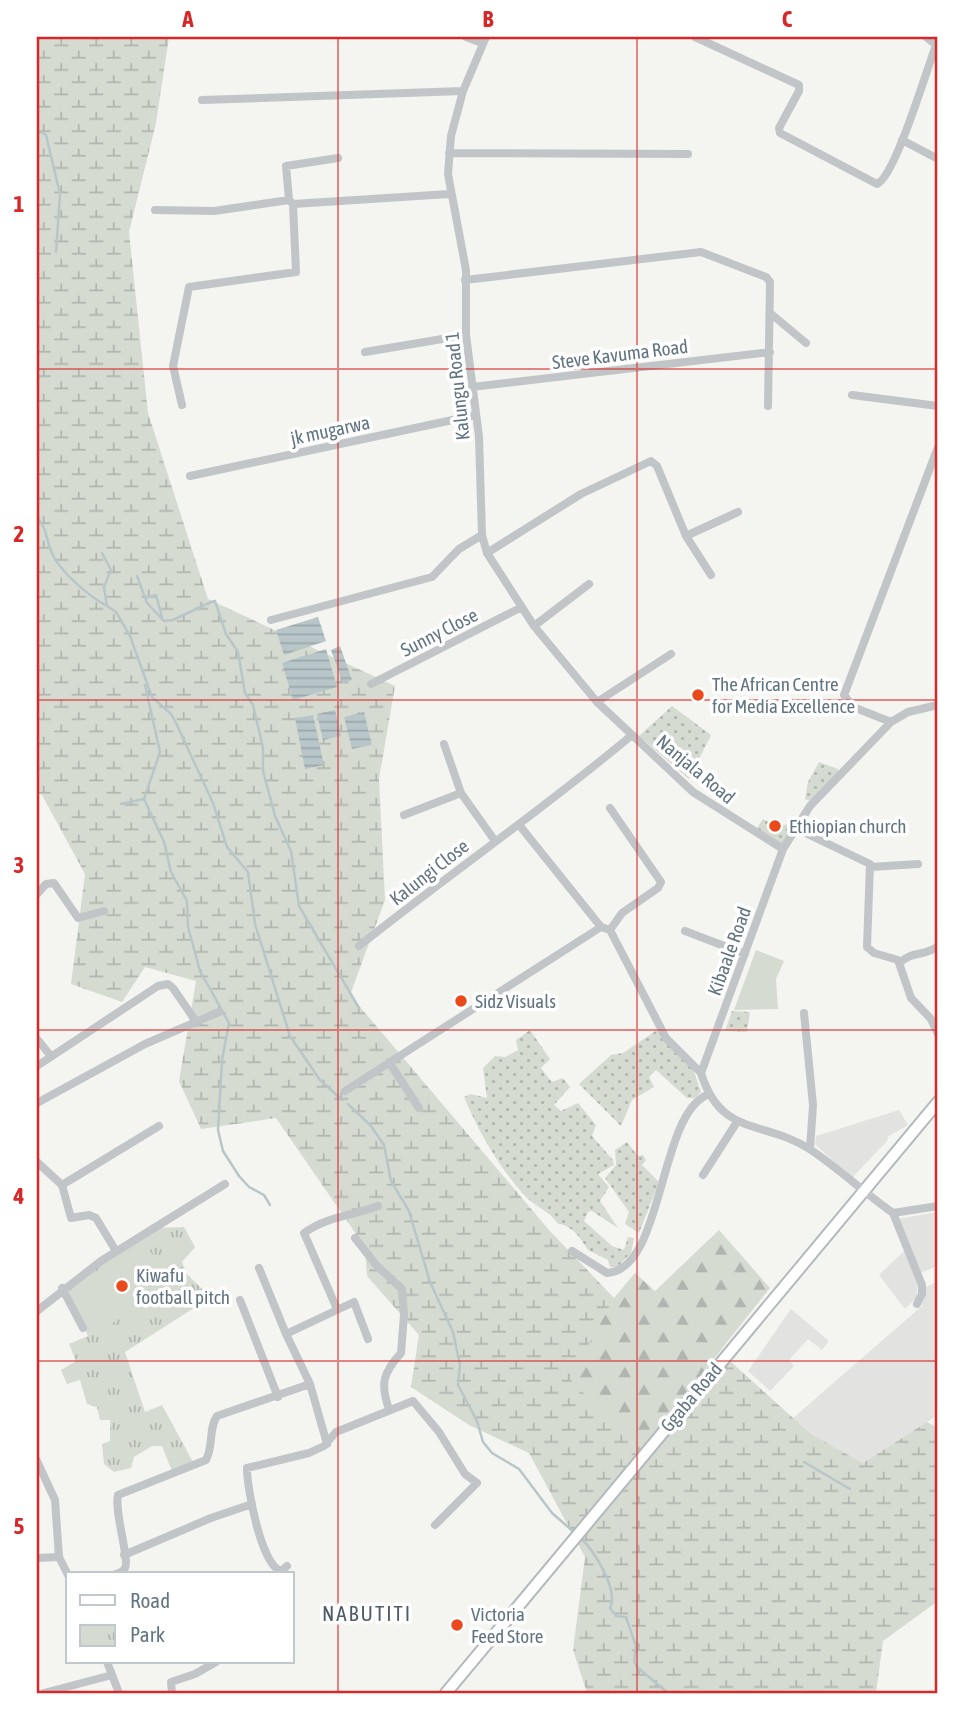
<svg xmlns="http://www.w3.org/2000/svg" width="975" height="1730" font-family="'Asap Condensed',sans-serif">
  <defs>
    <pattern id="grass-dots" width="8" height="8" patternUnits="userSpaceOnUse" patternTransform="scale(1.75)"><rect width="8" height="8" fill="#d5dbd1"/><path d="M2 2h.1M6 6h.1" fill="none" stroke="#b0b6af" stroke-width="1.8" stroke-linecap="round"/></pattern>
    <pattern id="forest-firs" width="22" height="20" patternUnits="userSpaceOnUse" patternTransform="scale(1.75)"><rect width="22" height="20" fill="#d5dbd1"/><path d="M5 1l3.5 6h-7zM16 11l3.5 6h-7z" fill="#b0b6af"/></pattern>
    <pattern id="wetland-marsh" width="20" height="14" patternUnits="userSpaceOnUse" patternTransform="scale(1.75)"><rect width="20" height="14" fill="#d5dbd1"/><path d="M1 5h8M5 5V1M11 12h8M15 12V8" fill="none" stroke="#b0b6af"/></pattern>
    <pattern id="park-tufts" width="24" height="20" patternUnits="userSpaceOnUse" patternTransform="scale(1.75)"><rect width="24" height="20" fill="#d5dbd1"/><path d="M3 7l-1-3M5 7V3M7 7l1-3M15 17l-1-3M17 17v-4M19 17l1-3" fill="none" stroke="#b0b6af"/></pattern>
    <pattern id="water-rules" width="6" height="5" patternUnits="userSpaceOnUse" patternTransform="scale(1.75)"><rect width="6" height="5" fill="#b8c6ca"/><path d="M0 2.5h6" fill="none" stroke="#99a5a9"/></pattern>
  </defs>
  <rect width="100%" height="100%" fill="#f4f4f0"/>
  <path fill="#e2e3e1" d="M899,1110L908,1125L887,1137L888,1140L851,1179L815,1144L816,1136Z
    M938,1212V1266L920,1273L897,1219Z
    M905,1250L918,1278L917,1297L905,1309L879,1275Z
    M938,1281V1415L863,1463L811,1434L793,1418L922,1306L926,1287Z
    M791,1309L829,1341L822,1350L808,1339L789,1360L794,1366L770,1391L748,1371Z"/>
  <path fill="url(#grass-dots)" d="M672,706L711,735L689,779L639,736Z
    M819,762L838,769V774L810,801L805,799L808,782Z
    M763,819L776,826L789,824L792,828L783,845L755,831Z
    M732,1011L750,1012L747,1032L725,1031Z
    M530,1030L550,1059L541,1068L552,1082L563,1078L570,1087L554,1105L561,1111L578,1103L596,1125L592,1136L613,1160L614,1165L598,1174L609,1187L600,1201L618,1228L592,1211L588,1212L584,1221L612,1246L624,1250L628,1237L634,1238L631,1253L617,1267H610L608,1260L588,1250C582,1241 573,1225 558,1224C549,1210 535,1207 525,1196C498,1166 480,1134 464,1097L471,1094L487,1098L483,1068L495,1056L505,1057L518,1050L516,1040Z
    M657,1030L693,1069L701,1092L695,1098H687L656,1070L649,1077L654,1087L632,1100L621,1126L579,1084L611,1055L623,1053Z
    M627,1142L638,1156L643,1155L646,1160L642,1165L659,1182L639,1233L625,1224L629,1212L605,1178L616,1165L615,1150Z"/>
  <path fill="url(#forest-firs)" d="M719,1230L770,1288L666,1419L632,1444L569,1379L614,1298L635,1273L655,1291Z"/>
  <path fill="url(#wetland-marsh)" d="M37,37H169L156,123L129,232L148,413L208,599L395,686L379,779L385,900L350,995L549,1230L614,1298L570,1379L632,1444L731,1362L811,1434L863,1463L927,1422L938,1428V1601L883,1641L876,1693H587L573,1650L585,1557L529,1453L469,1425L411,1387L419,1335L367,1276L365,1247L276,1118L201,1129L179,1081L196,981L145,967L122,1002L71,984L85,874L42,795L37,793Z"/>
  <path fill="url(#park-tufts)" d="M184,1227L195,1247L182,1262L187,1274L208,1295L205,1301L125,1352L145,1412L162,1405L193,1462L172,1471L162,1446H152L134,1457L131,1468L114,1472L104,1464L102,1444L110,1441V1420H100L97,1407L87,1404L80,1380L67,1384L61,1370L76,1361L69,1344L88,1336L66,1289L155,1228Z"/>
  <path fill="#d5dbd1" d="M756,950L784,961L776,979L778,1009L734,1010Z
    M143,1240L172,1285L100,1331L71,1288Z"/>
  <path fill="url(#water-rules)" d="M318,617L326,641L284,655L276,630Z
    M340,646L352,680L343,683L331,650Z
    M326,649L337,687L293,700L282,663Z
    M335,710L341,736L323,740L317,714Z
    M364,712L372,745L352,749L344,717Z
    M313,715L324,765L305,769L295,718Z"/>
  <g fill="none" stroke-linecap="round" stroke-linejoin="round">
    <path stroke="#b8c6ca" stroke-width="2.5" d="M37,130L46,135L60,194L56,252
      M37,517C48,529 46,544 54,557C64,575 90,597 107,606
      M102,553L111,570L104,587L107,606L116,612L130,636L152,697L171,714L176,723L213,803L227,847L248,872L255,924L290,1036L320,1080L342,1100
      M137,576L147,603L164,621L173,620L211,602L215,601L226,634L238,652L245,693L253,705L263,748V771L275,816L291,851L299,906L359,1008
      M145,598L156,595L162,617
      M145,685L160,752L144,799L164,842L171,872L187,901L188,927L200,971L229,1023L222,1060L218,1130L223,1151L239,1176L249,1187L264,1195L270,1205
      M121,804L144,799
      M348,1104L371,1126L384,1145L391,1181L409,1211L430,1282L453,1332L460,1365L458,1385L477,1421L483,1442L492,1453L519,1469L552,1513L575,1533
      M804,1462L850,1489
      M580,1537C594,1551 619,1589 610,1608L616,1616L626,1617L636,1646L634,1661L637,1667L668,1693"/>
    <g stroke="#b3b9bd" stroke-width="14">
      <path id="secondary" d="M446,1693L938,1102"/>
    </g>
    <path stroke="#c1c5c8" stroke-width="8" d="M466,37L482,43
      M486,37L463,91L451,136L448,174L466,270V335L479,437L482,535L487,553L534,626L597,702L693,792L783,849
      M695,37L799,85V91L779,128L780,133L877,184C896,176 928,64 938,40
      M926,37L936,45
      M202,100L463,91
      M902,140L938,159
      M449,153L688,154
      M289,200L286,166L338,158
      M155,210L214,211L289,200L293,204
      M465,280L701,252L766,277L770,282L768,406
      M770,313L806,343
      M365,352L466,335
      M472,387L770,352
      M852,395L938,406
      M182,405L173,366L189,287L296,272L293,204L449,194
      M190,476L476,415
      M686,536L738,512
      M487,553L581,494L651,461L657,466L686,536L711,575
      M271,620L432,577L459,549L482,535
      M534,626L589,584
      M371,684L520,608
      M597,702L671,654
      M938,705L908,712L891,722L810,806L783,849L701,1073C721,1138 764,1119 811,1150C839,1169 865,1193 893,1213L938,1206
      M891,722L853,707L844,695L938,447
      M444,744L461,793L495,841
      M404,815L461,793
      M520,826L601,927L610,930L666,1038L701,1073
      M795,828L870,864L867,947L874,953L898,960L911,998L931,1019L938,1034
      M871,867L918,864
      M37,894L46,884L54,883L78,918L104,911
      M610,930L622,913L658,888L661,882L610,808
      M685,931L745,954
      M359,946C449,874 544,809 632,735
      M900,963C910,951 927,956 938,946
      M804,1013L813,1105L810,1149
      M37,1039L50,1055
      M389,1062L419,1108
      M37,1066L158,986L168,984L173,988L197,1023
      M345,1091L601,927
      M37,1103L145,1044L219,1012
      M37,1162L62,1185L71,1218L89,1215L96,1218L116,1251
      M703,1175L737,1122
      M62,1185L159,1126
      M893,1213L922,1285V1294L917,1304
      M355,1238L377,1266L402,1289L404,1315L401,1353C383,1373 380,1384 389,1409
      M572,1251L607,1273C664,1270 658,1116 707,1095
      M259,1268L286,1334
      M62,1288L83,1328
      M240,1300L278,1397
      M337,1309L304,1233C328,1216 352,1216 378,1206
      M37,1311L101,1261L225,1184
      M310,1384L327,1444
      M37,1461L55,1500L59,1557L68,1575
      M124,1555L211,1518L252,1504
      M37,1558L59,1557
      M287,1566L281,1571C261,1565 247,1488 247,1468L309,1453L324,1446L336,1432L413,1401L439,1432L465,1474L477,1483L435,1525
      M116,1574C120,1573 123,1572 125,1568C130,1560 114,1512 118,1495L206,1460C214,1445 208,1430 217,1416L310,1384L286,1334L354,1302L368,1339
      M107,1662L119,1693
      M44,1693L112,1675
      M172,1693L171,1682L195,1674L216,1662"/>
    <use href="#secondary" stroke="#fff" stroke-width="10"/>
  </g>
  <path fill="none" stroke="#d62828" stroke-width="2" stroke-opacity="0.55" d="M338,37V1693M637,37V1693M37,369H938M37,700H938M37,1030H938M37,1361H938"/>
  <g fill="#ea4a1b" stroke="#fff" stroke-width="2.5">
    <circle cx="698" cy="695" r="7"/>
    <circle cx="775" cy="826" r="7"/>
    <circle cx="461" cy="1001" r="7"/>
    <circle cx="122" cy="1286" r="7"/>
    <circle cx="457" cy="1625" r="7"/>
  </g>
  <g text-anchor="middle" stroke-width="7" stroke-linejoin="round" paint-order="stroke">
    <g font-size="19" fill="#627482" stroke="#fff">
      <text transform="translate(620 354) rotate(-7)" y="7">Steve Kavuma Road</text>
      <text transform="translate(457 386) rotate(-96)" y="7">Kalungu Road 1</text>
      <text transform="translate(330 430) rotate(-12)" y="7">jk mugarwa</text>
      <text transform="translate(439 632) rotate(-27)" y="7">Sunny Close</text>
      <text transform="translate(696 769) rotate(40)" y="7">Nanjala Road</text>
      <text transform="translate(429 872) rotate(-38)" y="7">Kalungi Close</text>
      <text transform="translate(729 951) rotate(-70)" y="7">Kibaale Road</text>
      <text transform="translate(691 1397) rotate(-50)" y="7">Ggaba Road</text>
    </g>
    <g font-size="19" fill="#627482" stroke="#fff" text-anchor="start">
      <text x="712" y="691">The African Centre<tspan x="712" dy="22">for Media Excellence</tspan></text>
      <text x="789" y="833">Ethiopian church</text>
      <text x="475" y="1008">Sidz Visuals</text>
      <text x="136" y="1282">Kiwafu<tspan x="136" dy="22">football pitch</tspan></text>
      <text x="471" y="1621">Victoria<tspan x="471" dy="22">Feed Store</tspan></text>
    </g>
    <g font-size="21" letter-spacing="2" fill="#505d67" stroke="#fff">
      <text x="367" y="1621">NABUTITI</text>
    </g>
  </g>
  <rect width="975" height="1730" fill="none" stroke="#ffffff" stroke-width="77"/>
  <rect x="66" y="1572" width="228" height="91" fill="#ffffff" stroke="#c0c7cd" stroke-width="2"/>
  <rect x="80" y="1595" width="35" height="10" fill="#ffffff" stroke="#c0c7cd" stroke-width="2"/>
  <text x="130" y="1608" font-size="21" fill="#627482">Road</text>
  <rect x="80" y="1625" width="35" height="21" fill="url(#park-tufts)" stroke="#c0c7cd" stroke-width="2"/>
  <text x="130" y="1642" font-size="21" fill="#627482">Park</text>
  <rect x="38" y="38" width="898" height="1654" fill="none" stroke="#d62828" stroke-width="2.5"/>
  <g font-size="23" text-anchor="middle" font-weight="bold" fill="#d62828">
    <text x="188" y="27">A</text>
    <text x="488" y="27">B</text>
    <text x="787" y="27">C</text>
    <text x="19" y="212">1</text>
    <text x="19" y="542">2</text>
    <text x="19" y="873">3</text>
    <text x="19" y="1204">4</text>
    <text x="19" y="1534">5</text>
  </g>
</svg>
